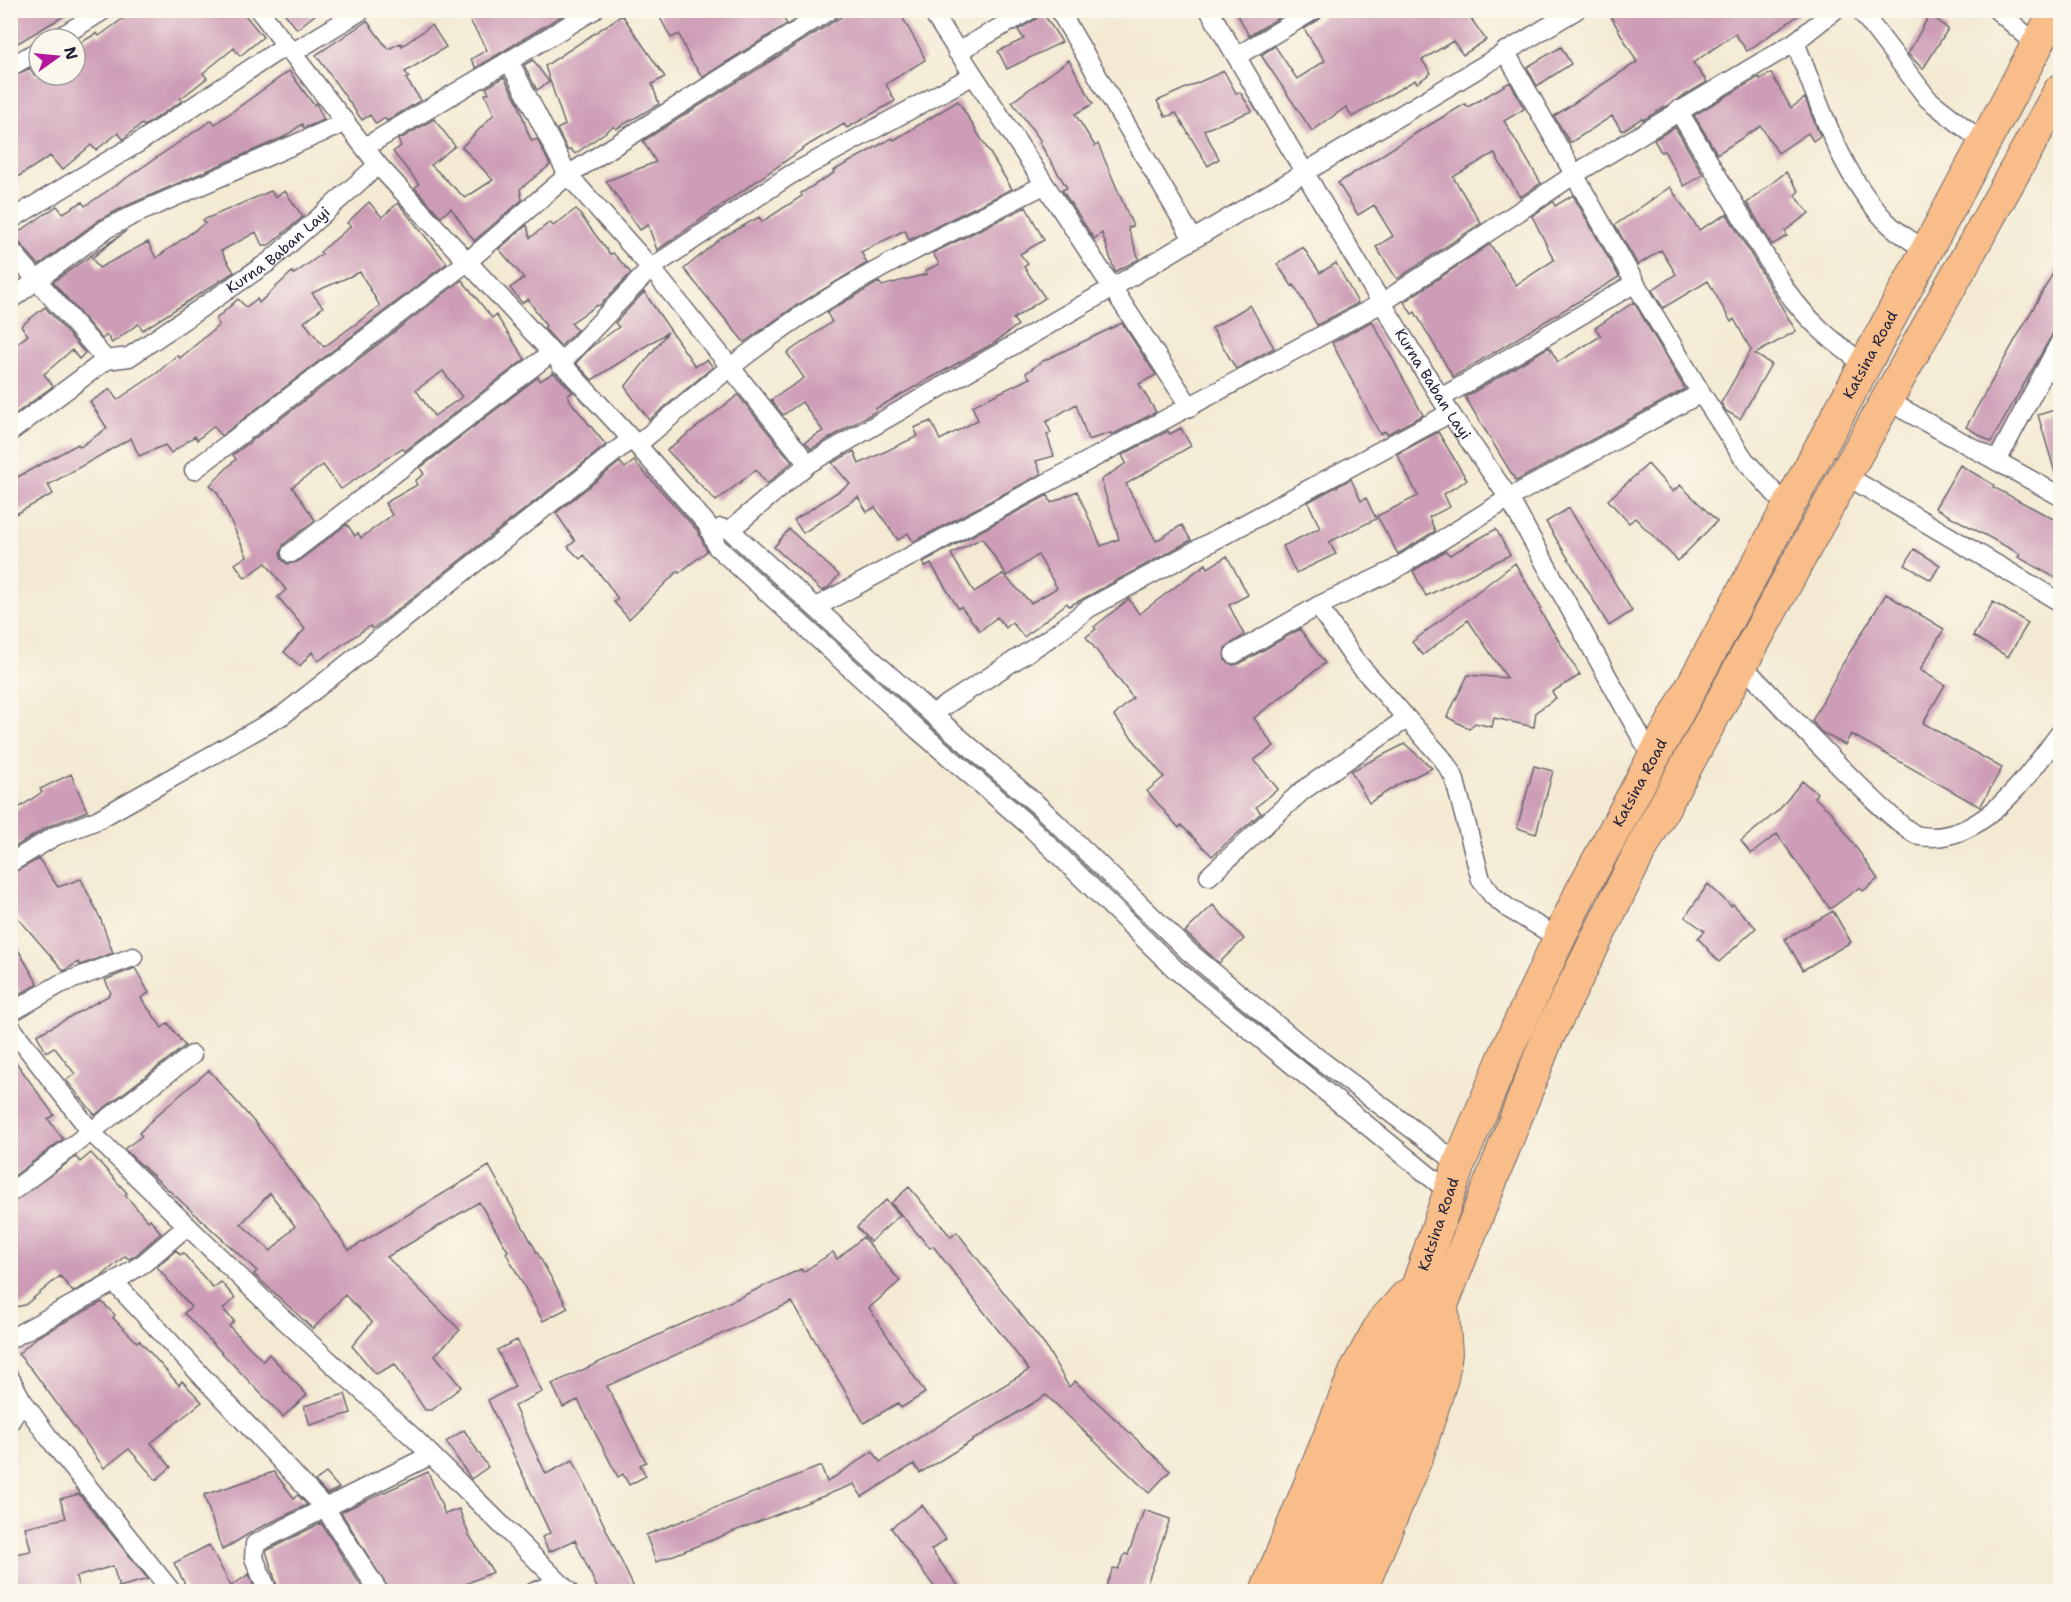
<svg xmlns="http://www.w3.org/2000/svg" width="2071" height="1602" font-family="'Shantell Sans',sans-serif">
  <rect width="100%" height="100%" fill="#fbf7ec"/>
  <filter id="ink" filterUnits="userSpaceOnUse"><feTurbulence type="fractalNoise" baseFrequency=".0167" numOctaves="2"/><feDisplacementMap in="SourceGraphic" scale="12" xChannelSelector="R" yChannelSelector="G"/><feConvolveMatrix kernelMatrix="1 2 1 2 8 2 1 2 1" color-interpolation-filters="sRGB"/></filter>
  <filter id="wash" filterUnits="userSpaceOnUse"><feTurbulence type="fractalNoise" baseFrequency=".008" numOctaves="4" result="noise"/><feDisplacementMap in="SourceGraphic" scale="24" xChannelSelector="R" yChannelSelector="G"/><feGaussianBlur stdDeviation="1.35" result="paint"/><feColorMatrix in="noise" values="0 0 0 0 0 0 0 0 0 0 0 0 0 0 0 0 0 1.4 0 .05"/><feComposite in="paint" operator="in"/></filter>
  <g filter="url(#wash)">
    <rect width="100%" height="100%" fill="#f4ead3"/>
    <g id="blocks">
      <path fill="#cd9cb6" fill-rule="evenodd" d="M10,10H74L18,43L10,30Z
        M135,10H241L263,37L240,56L234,48L203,73L207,78L180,99L182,101L144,126L142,124L123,139L118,133L96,150L91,145L62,170L50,156L10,182V78L30,68L34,75H75V46L97,33L99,36Z
        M282,10H321L297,29Z
        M464,10H571L476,68L471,59L487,50Z
        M656,10H778L787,24L703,77L689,58L679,34L671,38Z
        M852,10H898L921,50L925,60L886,84L895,101L847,128L844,124L810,144L657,250L648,225L640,230L606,181L656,162L643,141Z
        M1041,10L1062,42L1007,69L998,51L1024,39L1018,30L1036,19Z
        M1235,10H1291L1249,36Z
        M1325,10H1465L1486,40L1463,55L1453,41L1422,60L1431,73L1417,83L1415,80L1352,117L1346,107L1312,131L1261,55L1275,46L1297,79L1325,61L1304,29L1320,19Z
        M1622,10H1806L1747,51L1735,34L1693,63L1707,82L1643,120L1642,118L1622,131L1612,116L1570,143L1554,116L1637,62L1611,17Z
        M1930,14L1948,29L1923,69L1908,54Z
        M622,15L665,77L652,84L659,104L616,129L614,126L575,154L571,149L568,151L557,129L565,125L545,66Z
        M367,21L388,49L401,43L402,46L432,25L446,47L405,72L409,77L406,79L421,100L387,121L385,118L376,124L370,115L362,120L316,55Z
        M1561,47L1571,64L1537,86L1527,67Z
        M533,60L549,82L537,90L524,65Z
        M1069,60L1093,104L1075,114L1095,146L1098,144L1133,226L1128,228L1139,259L1115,272L1102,233L1094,239L1062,190L1067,188L1039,142L1041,141L1012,102Z
        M289,71L314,105L316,103L324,120L304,128L302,124L284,137L126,206L99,220L39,265L19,242L10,238L57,206L63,213L82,202L85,206L212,120L215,124Z
        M1224,71L1236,93L1240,92L1252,111L1204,130L1219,159L1208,166L1176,113L1166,117L1157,101Z
        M1771,73L1791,108L1805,98L1820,136L1813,141L1808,133L1778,153L1761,126L1717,154L1694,115L1759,77L1760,79Z
        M504,77L518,103L529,136L532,141L537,139L550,165L520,189L522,200L474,241L451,208L441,217L415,188L419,184L393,152L401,146L398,140L434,119L455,146L431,165L465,198L493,180L462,147L494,114L485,94L489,93L486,88Z
        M1510,82L1524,109L1504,121L1541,183L1520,197L1494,153L1453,177L1481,223L1397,279L1376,247L1393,236L1374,205L1358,215L1338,183L1421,130L1465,104L1468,107Z
        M958,101L1012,189L909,240L905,230L861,252L867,263L793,308L744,342L684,269L721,238L759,217L762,222L802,196L801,193L834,173L833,171L892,138L894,140Z
        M1675,127L1703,175L1684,186L1664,151L1661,152L1654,140Z
        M1786,172L1799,191L1795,195L1809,213L1785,231L1787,236L1772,245L1747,203Z
        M1670,187L1699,230L1727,214L1796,331L1755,354L1771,364L1740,419L1726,411L1721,403L1751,350L1734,319L1731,322L1708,281L1663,308L1652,290L1676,274L1661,250L1638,265L1615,225Z
        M271,191L275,197L285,191L303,217L269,245H262L256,232L221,251L234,272L143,330L138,324L112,343L107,335L102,339L53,282L126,231L92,258L99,268L148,242L156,258L205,223L203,220Z
        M1573,195L1619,277L1453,377L1415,312L1412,314L1404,302L1490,244L1516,285L1554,260L1532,216L1553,202L1555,206Z
        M369,202L382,217L398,203L447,263L221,436L214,426L197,440L195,436L171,453L165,445L139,456L131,438L48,485L53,494L10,517V481L78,444L80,447L107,428L90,402L110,389L117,400L157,373L177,355L180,358L219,325L216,319L238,299L246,307L257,299L259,303L292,272L294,274L322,254L320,252L351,226L347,223ZM360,272L380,306L324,347L304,322L323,307L312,293Z
        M1026,207L1044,240L1020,254L1028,264L1024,267L1045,298L1013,319L1018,325L994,343L875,409L876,411L811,449L805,442L823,431L802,402L783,415L771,400L804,378L787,353L832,322L827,313L834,308L879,282L882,286L927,274L925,271L939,264L933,253Z
        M576,209L610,254L613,253L631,273L599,306L597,305L571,323L577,330L561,346L544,328L546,326L528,299L522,303L510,288L524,278L499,249L527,225L530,238L550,222L553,226Z
        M1303,247L1320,273L1336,263L1358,303L1317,325L1294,285L1292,286L1277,264Z
        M2061,259V319L1991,442L1966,427Z
        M462,280L492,318L496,315L525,359L405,451L402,448L341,489L323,465L292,487L315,520L284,544L280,554L282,560L287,564L297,562L347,524L355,536L358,533L361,538L392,515L385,503L417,485L415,481L424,474L420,468L538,377L540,381L553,373L556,375L573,392L568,395L571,402L606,445L387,618L372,629L370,626L318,661L312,652L300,666L284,652L305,629L278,597L286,590L266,563L245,578L235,564L247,556L217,492L210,485L236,459L233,455ZM443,371L462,397L434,416L416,390Z
        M644,292L695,366L707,360L713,367L649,420L625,387L668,332L592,380L576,363L591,347L619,327L615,323Z
        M1634,302L1685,389L1516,481L1465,397L1549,347L1558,362L1601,336L1595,328Z
        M1250,305L1274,348L1236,369L1212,328Z
        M45,307L85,353L79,359L72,350L44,374L53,386L10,418V349L28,335L21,326Z
        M1372,321L1423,415L1387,434L1385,431L1380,434L1332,343Z
        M1122,323L1156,375L1139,384L1156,412L1112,435L1111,433L1088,440L1076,404L1046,422L1051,433L1047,435L1054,456L1036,461L1041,474L913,542L908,533L898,540L875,507L867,512L858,497L803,533L794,520L850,484L832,463L854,451L859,464L918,436L914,428L931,421L940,440L978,420L972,406L1030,378L1026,373L1043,361Z
        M738,395L792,462L767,484L756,470L716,501L667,450Z
        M2061,408V476H2056L2038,415Z
        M1181,428L1191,446L1126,484L1156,541L1182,525L1191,540L1079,601L1069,606L1067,603L1024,637L1012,622L1006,628L997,617L980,631L961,607L958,608L931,564L925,567L923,562L1048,495L1051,503L1077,491L1101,546L1119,539L1101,480L1126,463L1122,455L1168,431L1170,434ZM982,538L1007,576L1038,555L1057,588L1031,603L1003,574L974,592L951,554Z
        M1438,432L1467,480L1444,494L1450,507L1429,517L1435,531L1398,554L1377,516L1418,496L1397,454Z
        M634,461L697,530L707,551L679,573L678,571L629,619L614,602L618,599L607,583L584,555L580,559L568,547L575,541L556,513L620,462L625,468Z
        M1648,464L1673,492L1680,485L1717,521L1678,561L1635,518L1629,523L1608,500Z
        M1960,465L1994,485L1993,487L2061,523V581L2018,557L2020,554L1935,508Z
        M1351,479L1361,501L1366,498L1376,519L1329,542L1336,554L1296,573L1283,546L1320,528L1308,502Z
        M1569,508L1632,611L1609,626L1546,522Z
        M789,529L839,575L828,588L822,591L774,547Z
        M1496,529L1510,555L1426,596L1413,571L1445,551L1450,555Z
        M1914,549L1940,565L1931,580L1905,565Z
        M1227,556L1248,595L1229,605L1244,635L1225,648V660L1233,665L1239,664L1300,629L1325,663L1254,718L1274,746L1254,760L1278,789L1256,807L1261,813L1212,856L1181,825L1179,828L1147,791L1164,777L1114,716L1133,698L1086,637L1096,629L1094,627L1129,599L1139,614L1206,564L1208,568Z
        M1515,563L1541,608L1539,609L1580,675L1552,692L1556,698L1536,712L1534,727L1494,718L1492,727L1475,723L1469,729L1447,717L1468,675L1507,678L1468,620L1423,655L1412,642Z
        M1886,594L1944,629L1920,670L1945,685L1923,723L2002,768L1980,807L1851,734L1845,745L1821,732L1812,721L1842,665Z
        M1993,602L2028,623L2008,657L1973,636Z
        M1405,744L1432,768L1401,783L1369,803L1351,771Z
        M1534,766L1553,771L1536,834L1517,828Z
        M71,774L87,811L49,826L10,850V814L42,792L40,789Z
        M1802,781L1817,793L1814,797L1832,813L1878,879L1863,891L1860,887L1830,909L1777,834L1751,854L1741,841L1779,810Z
        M39,859L58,887L81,879L101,920L113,953L80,965L78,962L64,971L10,909V874Z
        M1708,884L1731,906L1733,904L1756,928L1719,962L1698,938L1705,931L1685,917Z
        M1213,905L1244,939L1219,963L1185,932Z
        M1833,911L1851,942L1803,970L1785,939Z
        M10,936L38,984L20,994L10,977Z
        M135,968L149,993L141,998L162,1028L168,1023L185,1046L95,1115L66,1080L75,1074L54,1047L46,1052L37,1035L108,996L111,993L105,980Z
        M10,1054L54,1115L48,1119L63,1139L10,1179Z
        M209,1070L255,1123L349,1250L489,1166L568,1308L543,1321L506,1253L508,1251L479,1202L387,1257L460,1330L435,1355L461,1387L432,1410H425L395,1364L376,1374L352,1346L372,1322L345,1295L313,1329L254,1274L257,1271L124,1149L142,1136L139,1133L156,1116ZM270,1193L295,1226L271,1251L241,1224Z
        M91,1153L127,1193L125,1195L148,1221L150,1219L161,1233L136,1255L129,1259L125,1256L102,1276L73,1292L60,1276L25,1305L10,1308V1204L76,1157L80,1162Z
        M909,1187L951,1237L957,1232L1046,1347L1069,1387L1075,1381L1170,1471L1149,1493L1046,1395L920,1473L914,1464L862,1497L854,1484L656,1562L646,1535L821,1466L827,1482L873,1451L880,1462L1029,1370L933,1246L930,1248L891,1203Z
        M886,1200L900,1215L870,1242L857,1227Z
        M863,1237L900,1281L869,1308L925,1393L901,1408L898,1403L864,1423L792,1302L607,1386L646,1462L640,1465L646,1476L629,1485L623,1474L618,1477L578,1400L563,1407L552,1384L801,1269L803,1272L833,1252L837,1259Z
        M176,1250L180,1255L183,1253L213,1288L221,1282L235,1298L223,1309L234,1321L229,1326L263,1361L269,1354L307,1395L283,1417L184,1313L191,1307L157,1267Z
        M102,1302L115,1315L113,1318L137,1342L139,1340L179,1385L182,1381L202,1402L151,1443L171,1467L156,1480L129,1449L104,1468L33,1371L18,1354L37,1337Z
        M517,1340L542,1392L514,1406L546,1474L573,1460L636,1592H599L575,1540L549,1552L542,1537L550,1533L488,1400L515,1387L497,1350Z
        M345,1394L351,1413L310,1425L304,1406Z
        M464,1430L488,1467L471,1479L446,1442Z
        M274,1472L294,1498L298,1495L307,1505L257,1529L222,1550L204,1495Z
        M428,1472L445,1514L459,1509L469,1535L493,1572L459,1587L461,1592H435L432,1586L419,1592H390L341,1512Z
        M326,1473L339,1488L327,1494L315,1481Z
        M79,1494L148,1579L119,1587L113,1566L76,1577L80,1592H10V1555L31,1551L25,1527L66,1518L60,1499Z
        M922,1505L946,1539L931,1550L963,1592H938L891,1528Z
        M1144,1510L1170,1519L1144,1592H1104L1113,1568L1118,1569L1125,1554L1128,1555Z
        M321,1523L365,1592H279L266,1551Z
        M209,1545L231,1586L249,1574L256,1592H189L174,1563Z"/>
    </g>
  </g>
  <g filter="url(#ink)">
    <use href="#blocks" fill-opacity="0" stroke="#6c6870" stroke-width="1.5"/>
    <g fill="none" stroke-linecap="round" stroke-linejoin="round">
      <g stroke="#6c6870" stroke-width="21">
        <g id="street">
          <path d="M259,10L378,165L637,445L707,524L717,547L918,730L1026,823L1175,969L1449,1192"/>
          <path d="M931,10L1190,407"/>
          <path d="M1059,10L1193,239"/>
          <path id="s1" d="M1209,10L1372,287L1450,413L1509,498L1653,759"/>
          <path d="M1860,10L1928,99L1984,143"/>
          <path d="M1997,10L2037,45"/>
          <path d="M57,39L104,10"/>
          <path d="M1795,42C1820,104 1839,172 1886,221C1897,233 1914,242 1927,251"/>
          <path d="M1505,51L1635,283L1701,393L1744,459L1788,508"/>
          <path d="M957,52L1030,10"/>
          <path d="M292,53L362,10"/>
          <path d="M1237,56L1314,10"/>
          <path d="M509,61L568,175L651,268L808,464"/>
          <path d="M10,67L39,50"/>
          <path d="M1678,110L1785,289C1808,321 1833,342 1865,365"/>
          <path d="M365,147L594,10"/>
          <path d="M10,220L138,143L285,46"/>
          <path d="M10,249L106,360"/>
          <path d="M10,300L106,229L131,216L346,122"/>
          <path d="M560,364L651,268L790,175L972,76"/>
          <path d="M1441,398L1635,283"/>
          <path d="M1888,401L2060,496"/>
          <path id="s2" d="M10,432L106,360L129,357L270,261L378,165"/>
          <path d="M637,445C690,400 741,356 799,317C876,266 962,227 1044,185"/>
          <path d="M1997,461L2060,342"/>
          <path d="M194,470L467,262L568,175L830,10"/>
          <path d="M1845,475L2060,602"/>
          <path d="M721,528L730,530L932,714L1040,807L1189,952L1307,1050L1459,1164"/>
          <path d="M730,530L808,464L1112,288L1576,10"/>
          <path d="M291,553L551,353"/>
          <path d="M1318,606L1355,660L1442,758L1454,777L1481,880L1493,896L1509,909L1559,938"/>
          <path d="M816,607L1382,303L1575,174L1795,42L1835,10"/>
          <path d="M1234,654L1318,606L1392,571L1509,498L1701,393"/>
          <path d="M1743,666C1768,691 1898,833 1920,836C1982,846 2028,775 2060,733"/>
          <path d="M932,714L1051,637L1089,608L1450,413"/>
          <path d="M10,863L55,836L97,820L283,715L630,440"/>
          <path d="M1209,876L1302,791L1406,719"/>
          <path d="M10,1013L60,984L133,957"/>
          <path d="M10,1026L92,1133L280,1316L415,1439L569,1592"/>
          <path d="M10,1193L192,1055"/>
          <path d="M114,1282L325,1508L431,1455"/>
          <path d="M10,1339L114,1282L144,1263L187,1226"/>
          <path d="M10,1378L22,1400L52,1442L172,1592"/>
          <path d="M10,1422L22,1400"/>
          <path d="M268,1592L254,1558L255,1544L325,1508L379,1592"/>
          <path d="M534,1592L559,1583"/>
        </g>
      </g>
      <g stroke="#6c6870" stroke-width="34">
        <g id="highway">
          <path d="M1266,1592L1357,1368L1382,1323L1407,1295"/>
          <path id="s3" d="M1300,1592L1387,1375L1459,1164L1511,1041L1581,892L2056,10"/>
          <path d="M1327,1592L1387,1453L1442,1305L1547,1039L1640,851L1845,475L2060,90"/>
          <path d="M1360,1592L1418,1454L1442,1378L1446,1353L1443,1314"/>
        </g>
      </g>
      <use href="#street" stroke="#fff" stroke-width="18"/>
      <use href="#highway" stroke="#f8bd89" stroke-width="32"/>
    </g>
  </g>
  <g text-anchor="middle" stroke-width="5" stroke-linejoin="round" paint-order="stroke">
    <g font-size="15" fill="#22223b" stroke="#fbf7ec">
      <text dy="5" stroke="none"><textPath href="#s2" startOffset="327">Kurna Baban Layi</textPath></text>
      <text dy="5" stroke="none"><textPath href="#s3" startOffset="1365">Katsina Road</textPath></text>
      <text dy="5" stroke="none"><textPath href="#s1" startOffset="436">Kurna Baban Layi</textPath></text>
      <text dy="5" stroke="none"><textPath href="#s3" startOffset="879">Katsina Road</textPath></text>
      <text dy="5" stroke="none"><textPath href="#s3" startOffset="393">Katsina Road</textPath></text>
    </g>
  </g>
  <rect width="2071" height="1602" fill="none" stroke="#fbf7ec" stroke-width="36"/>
  <g transform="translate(57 57) rotate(75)"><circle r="28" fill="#fbf7ec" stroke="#a4a2a5" stroke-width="1.5"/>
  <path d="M0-4.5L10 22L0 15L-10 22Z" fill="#b5179e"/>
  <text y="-9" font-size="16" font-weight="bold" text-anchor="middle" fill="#22223b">N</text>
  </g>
</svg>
